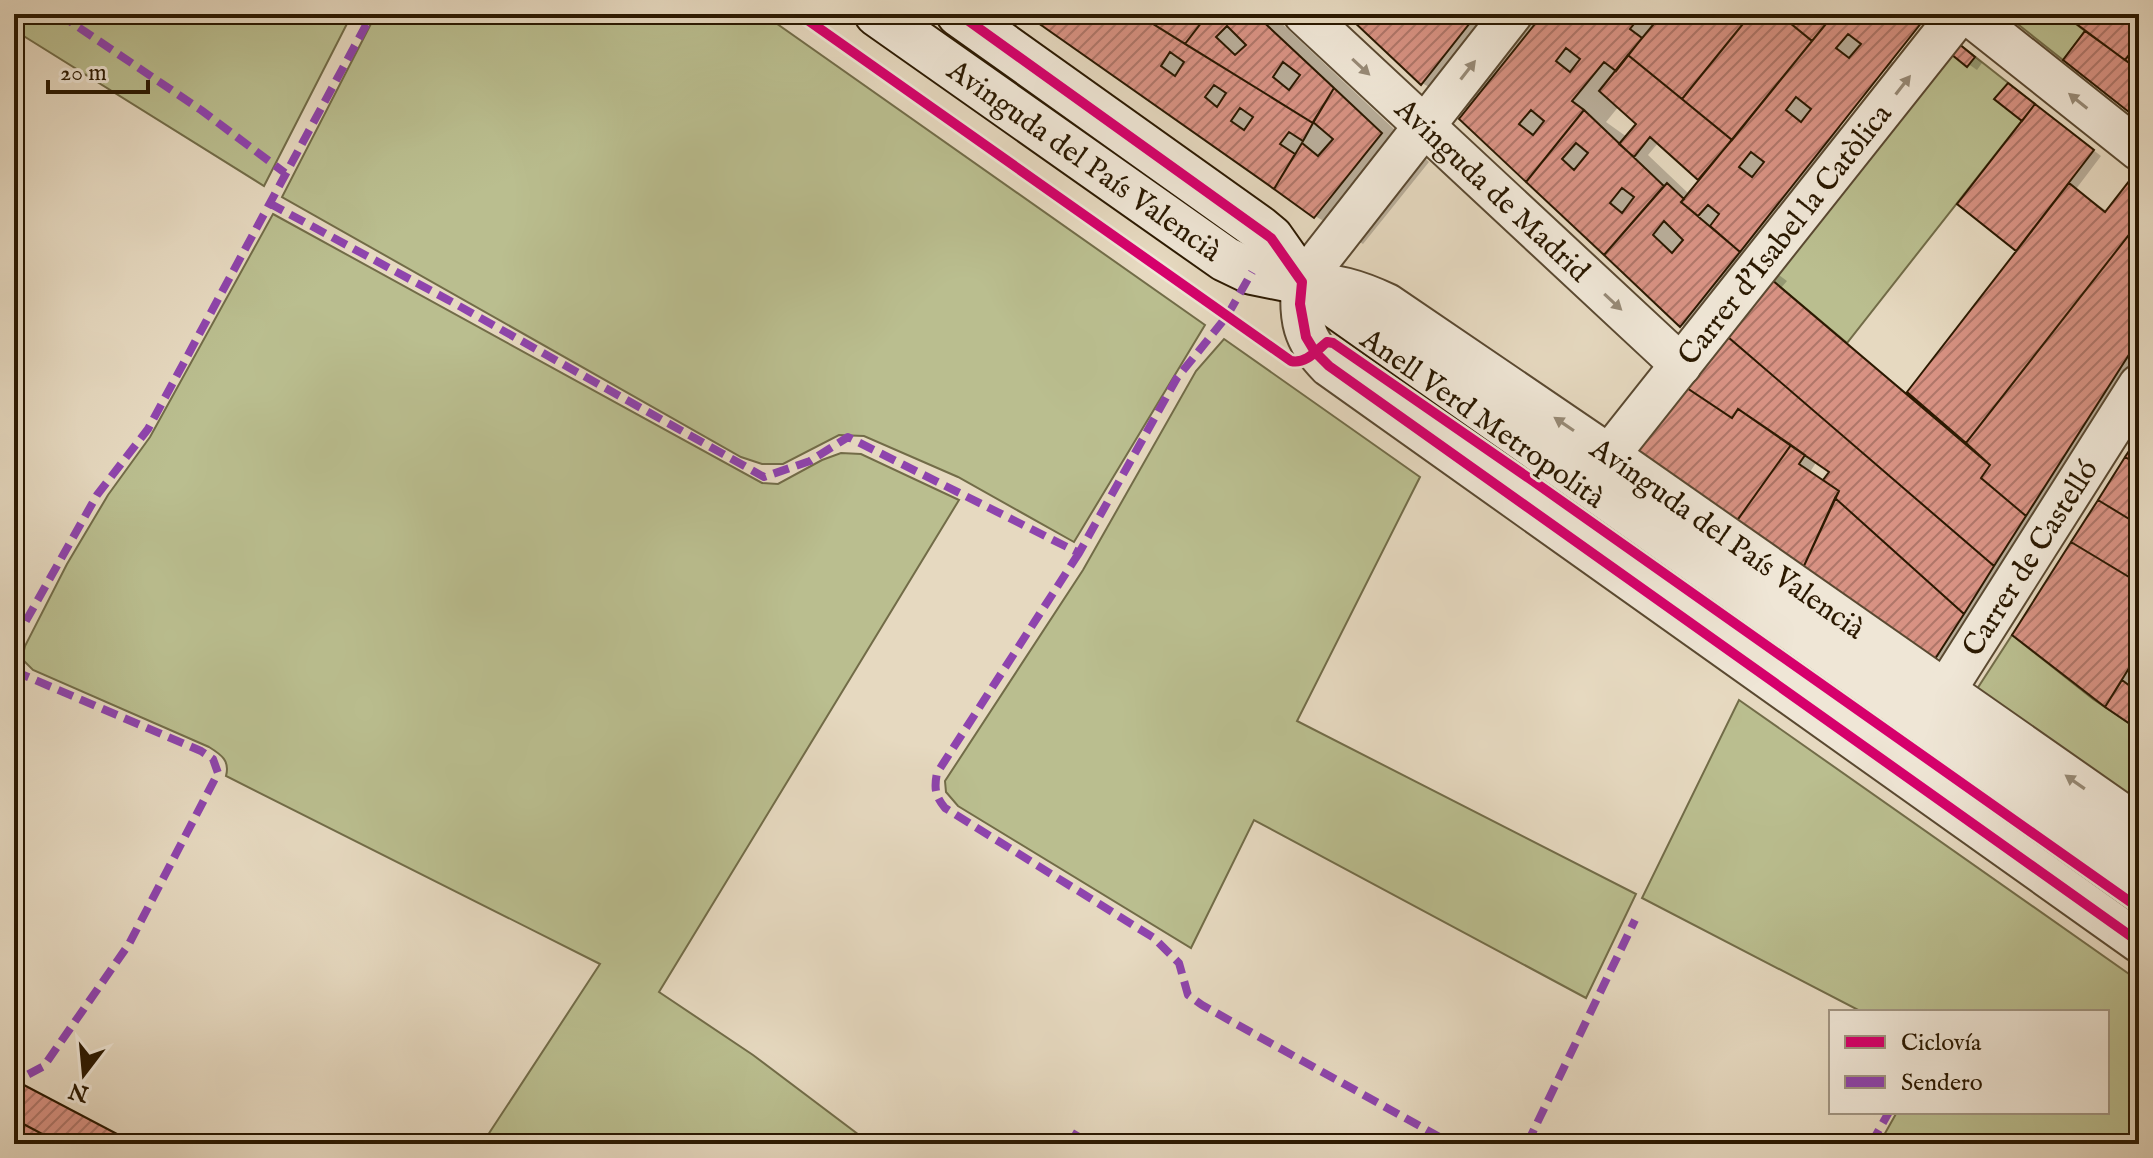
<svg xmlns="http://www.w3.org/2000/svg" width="2153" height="1158" font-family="'IM FELL English',serif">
  <defs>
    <pattern id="building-hatch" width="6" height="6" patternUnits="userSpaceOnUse" patternTransform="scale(2)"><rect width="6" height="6" fill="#d89283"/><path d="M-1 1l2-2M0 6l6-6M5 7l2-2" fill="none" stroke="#af7669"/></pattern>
  </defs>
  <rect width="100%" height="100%" fill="#e6d9c0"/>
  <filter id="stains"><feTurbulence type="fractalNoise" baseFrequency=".0025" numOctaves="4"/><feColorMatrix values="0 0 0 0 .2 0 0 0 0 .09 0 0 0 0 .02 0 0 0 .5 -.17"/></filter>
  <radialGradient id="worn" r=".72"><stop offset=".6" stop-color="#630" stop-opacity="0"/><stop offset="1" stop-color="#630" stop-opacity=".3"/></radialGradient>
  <path fill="#babe8f" stroke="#726c48" stroke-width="2" d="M14,14H352L264,186L14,30Z
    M376,14H763L1205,325L1074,542L958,477L864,436L839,435L783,464H762L741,457L282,197Z
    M2005,14H2063L2085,31L2063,60Z
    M1959,44L2035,104L1847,343L1772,280Z
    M273,214L762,483L778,484L822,460L841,453L861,454L959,500L659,992L753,1055L871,1144H482L600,964L226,776C230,761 222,755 209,747L33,670L22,659L25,646L67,564L108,495L150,437Z
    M1224,339L1420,477L1297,721L1636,894L1586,998L1254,820L1191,948L958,806L946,792L945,781L1083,570L1196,371Z
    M2012,635L2093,699L2139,730V803L1977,689Z
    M1739,700L2139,981V1144H1879L1897,1112H2107V1012H1862L1642,898Z"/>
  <path fill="#0003" fill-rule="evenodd" d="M1028,14H1268L1277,19L1429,162L1363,244L1315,216Z
    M1349,14H1926L1887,62H1893L1930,15L1960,39L1775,272L1787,281L1781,288L1908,394L2019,250L1960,203L2025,121L2017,91L2101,156L2076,189L2108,212L2139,187V357L1944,662L1737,520L1721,348L1682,325L1461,118L1468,110L1422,83ZM1884,67L1887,69L1841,128L1838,125ZM1619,106L1639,124L1627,137L1606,122ZM1659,142L1701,180L1689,194L1648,155ZM1817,461L1832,472L1824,482L1810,472Z
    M1968,51L1982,63L1977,70L1954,54Z
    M2139,439V670L2129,686L2139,694V728L2094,697Z"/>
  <path fill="url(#building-hatch)" stroke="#2b1901" stroke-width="2" fill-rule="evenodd" d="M1026,14H1048L1041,25Z
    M1048,14H1090L1103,23L1109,14H1137L1313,123L1303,141L1289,132L1280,144L1295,154L1274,189L1041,25ZM1170,52L1184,62L1175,76L1161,66ZM1214,85L1226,93L1217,107L1205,97ZM1240,108L1253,117L1244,130L1231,121Z
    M1137,14H1208L1185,44Z
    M1208,14H1255L1334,88L1313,123L1185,44ZM1227,26L1246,45L1235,55L1216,37ZM1283,62L1300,75L1289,90L1273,77Z
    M1359,14H1477L1421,85L1353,21Z
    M1543,14H1599L1605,19L1609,14H1642L1630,29L1642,38L1616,71L1604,62L1572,101L1584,110L1526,182L1459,119ZM1566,48L1580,59L1570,72L1556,61ZM1531,110L1544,121L1533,135L1519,124Z
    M1662,14H1751L1682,99L1628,55Z
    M1751,14H1779L1812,41L1732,140L1682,99Z
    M1779,14H1834L1812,41Z
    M1834,14H1922L1926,17L1740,252L1710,226L1719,214L1708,205L1698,216L1681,202ZM1848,34L1861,44L1849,58L1836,48ZM1796,97L1811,109L1801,122L1786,110ZM1751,152L1764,162L1752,177L1739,167Z
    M2063,14H2139V42L2125,60Z
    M2085,31L2139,70V120L2063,60Z
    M2139,42V70L2125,60Z
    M1959,44L1975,57L1967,67L1951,54Z
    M1628,55L1732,140L1698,180L1650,137L1634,157L1619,144L1636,124L1599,91Z
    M2008,83L2035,104L2022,121L1994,99Z
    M1334,88L1382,133L1314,218L1274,189L1302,143L1318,156L1333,139L1313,122Z
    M2035,104L2094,150L2016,251L1957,204Z
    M1584,110L1664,186L1604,255L1526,182ZM1576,143L1588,153L1574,170L1562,159ZM1622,188L1634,197L1622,213L1610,203Z
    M2130,180L2139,187V222L1966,443L1907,392L2069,183L2105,212Z
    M1667,183L1684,199L1681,202L1740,252L1680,327L1604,255ZM1664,221L1683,240L1672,253L1653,235Z
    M2139,222V339L2026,516L1981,478L1990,465L1966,443Z
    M1772,280L1990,465L1981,478L2026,516L1994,566L1728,337Z
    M1728,337L1994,566L1964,614L1835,498L1839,491L1823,480L1829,472L1738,409L1732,418L1687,388Z
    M1687,388L1732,418L1738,409L1791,445L1736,522L1637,452Z
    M2139,436V465L2125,457Z
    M1791,445L1805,455L1799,464L1839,491L1803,568L1736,522Z
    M2125,457L2139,465V525L2098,500Z
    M1835,498L1964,614L1935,659L1803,568Z
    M2098,500L2139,525V583L2071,542Z
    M2071,542L2139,583V652L2105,707L2012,635Z
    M2122,680L2139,693V730L2105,707Z
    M22,1084L136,1144H61L14,1119V1100Z
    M14,1119L61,1144H14Z"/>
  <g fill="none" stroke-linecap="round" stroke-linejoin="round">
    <g stroke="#5a4931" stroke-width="44">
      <g id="street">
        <path id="s1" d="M1304,14L1681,365"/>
        <path d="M1968,14L2139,150"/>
        <path d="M1302,282C1299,319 1303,340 1329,366L2139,942"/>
        <path id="s2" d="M1302,282C1337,285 1355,289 1387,304L1609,455L2139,826"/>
        <path d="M1302,282L1512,14"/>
        <path id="s3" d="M1609,455L1959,14"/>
        <path id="s4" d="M1945,691L2139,385"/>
      </g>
    </g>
    <g stroke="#2b1901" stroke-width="48">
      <g id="secondary">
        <path id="s5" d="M877,14L1225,259L1252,272L1302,282"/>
        <path d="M959,14L1259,228L1271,238L1302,282L2139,873"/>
      </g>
    </g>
    <use href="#street" stroke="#efe6d6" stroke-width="40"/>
    <use href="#secondary" stroke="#efe6d6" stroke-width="44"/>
    <path stroke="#8e44ad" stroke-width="8" stroke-dasharray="16 8" stroke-linecap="butt" d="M59,14L201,110L285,173
      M269,203L452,302L764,477L810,461L848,437L1079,553L1177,378L1227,316L1252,272
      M1079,553L937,773C934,788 935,796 945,808L1154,938L1179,963L1188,995L1202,1005L1452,1144
      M14,642L97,495L148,429L372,14
      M14,671L201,751L213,759L218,773L129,944L44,1066L14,1082
      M1072,1133L1091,1144
      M1527,1144L1635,920
      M1871,1144L1889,1112"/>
    <g stroke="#efe6d6" stroke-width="15">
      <path id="cycleway" d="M799,14L1291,361C1306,364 1316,351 1327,342L1333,343L1533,481L2139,908
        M959,14L1271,238L1302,282L1300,304L1306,337L1315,352L1329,366L2139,942"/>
    </g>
    <use href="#cycleway" stroke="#d6006c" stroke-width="10"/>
  </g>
  <defs><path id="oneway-solid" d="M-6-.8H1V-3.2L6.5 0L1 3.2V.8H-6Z" transform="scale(2)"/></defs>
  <g fill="#978a76">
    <use href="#oneway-solid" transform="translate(1361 67) rotate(43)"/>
    <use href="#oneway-solid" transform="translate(1468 70) rotate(-52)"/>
    <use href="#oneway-solid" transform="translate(1903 85) rotate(-52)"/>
    <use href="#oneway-solid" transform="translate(2078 101) rotate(-141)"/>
    <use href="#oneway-solid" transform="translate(1613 302) rotate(43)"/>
    <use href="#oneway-solid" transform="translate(1564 424) rotate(-146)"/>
    <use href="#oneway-solid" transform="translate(2075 782) rotate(-145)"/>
  </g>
  <g text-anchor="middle" stroke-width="6" stroke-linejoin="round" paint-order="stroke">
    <g font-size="30" fill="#2b1901" stroke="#efe6d6">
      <text dy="10" stroke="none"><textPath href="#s5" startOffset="254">Avinguda del País Valencià</textPath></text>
      <text dy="10" stroke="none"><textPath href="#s1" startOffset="258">Avinguda de Madrid</textPath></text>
      <text dy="10" stroke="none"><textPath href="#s3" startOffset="282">Carrer d'Isabel la Catòlica</textPath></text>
      <text transform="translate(1483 418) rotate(35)" y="10">Anell Verd Metropolità</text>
      <text dy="10" stroke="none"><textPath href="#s2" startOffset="502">Avinguda del País Valencià</textPath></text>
      <text dy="10" stroke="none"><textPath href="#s4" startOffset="158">Carrer de Castelló</textPath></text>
    </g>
  </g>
  <rect width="2153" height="1158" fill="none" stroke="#e6d9c0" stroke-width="48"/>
  <rect x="16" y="16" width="2121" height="1126" fill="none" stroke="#2b1901" stroke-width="4"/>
  <rect x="24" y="24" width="2105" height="1110" fill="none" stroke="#2b1901" stroke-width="2"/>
  <rect x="1829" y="1010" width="280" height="104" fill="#efe6d6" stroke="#a19481" stroke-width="2"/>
  <rect x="1845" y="1036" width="40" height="12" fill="#d6006c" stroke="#a19481" stroke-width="2"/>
  <text x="1901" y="1050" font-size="24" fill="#2b1901">Ciclovía</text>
  <rect x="1845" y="1076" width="40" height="12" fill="#8e44ad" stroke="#a19481" stroke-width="2"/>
  <text x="1901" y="1090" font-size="24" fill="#2b1901">Sendero</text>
  <g transform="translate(84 1074) rotate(196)" stroke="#efe6d6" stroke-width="6" paint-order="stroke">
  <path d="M0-6L14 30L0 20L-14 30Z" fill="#2b1901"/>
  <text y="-12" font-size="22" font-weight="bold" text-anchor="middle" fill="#2b1901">N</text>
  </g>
  <path d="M48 80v12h100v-12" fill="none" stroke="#2b1901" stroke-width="4"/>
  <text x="60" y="80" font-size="24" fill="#2b1901" stroke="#efe6d6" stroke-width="6" paint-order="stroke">20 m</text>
  <rect width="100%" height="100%" filter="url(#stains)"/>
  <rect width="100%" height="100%" fill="url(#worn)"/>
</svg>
